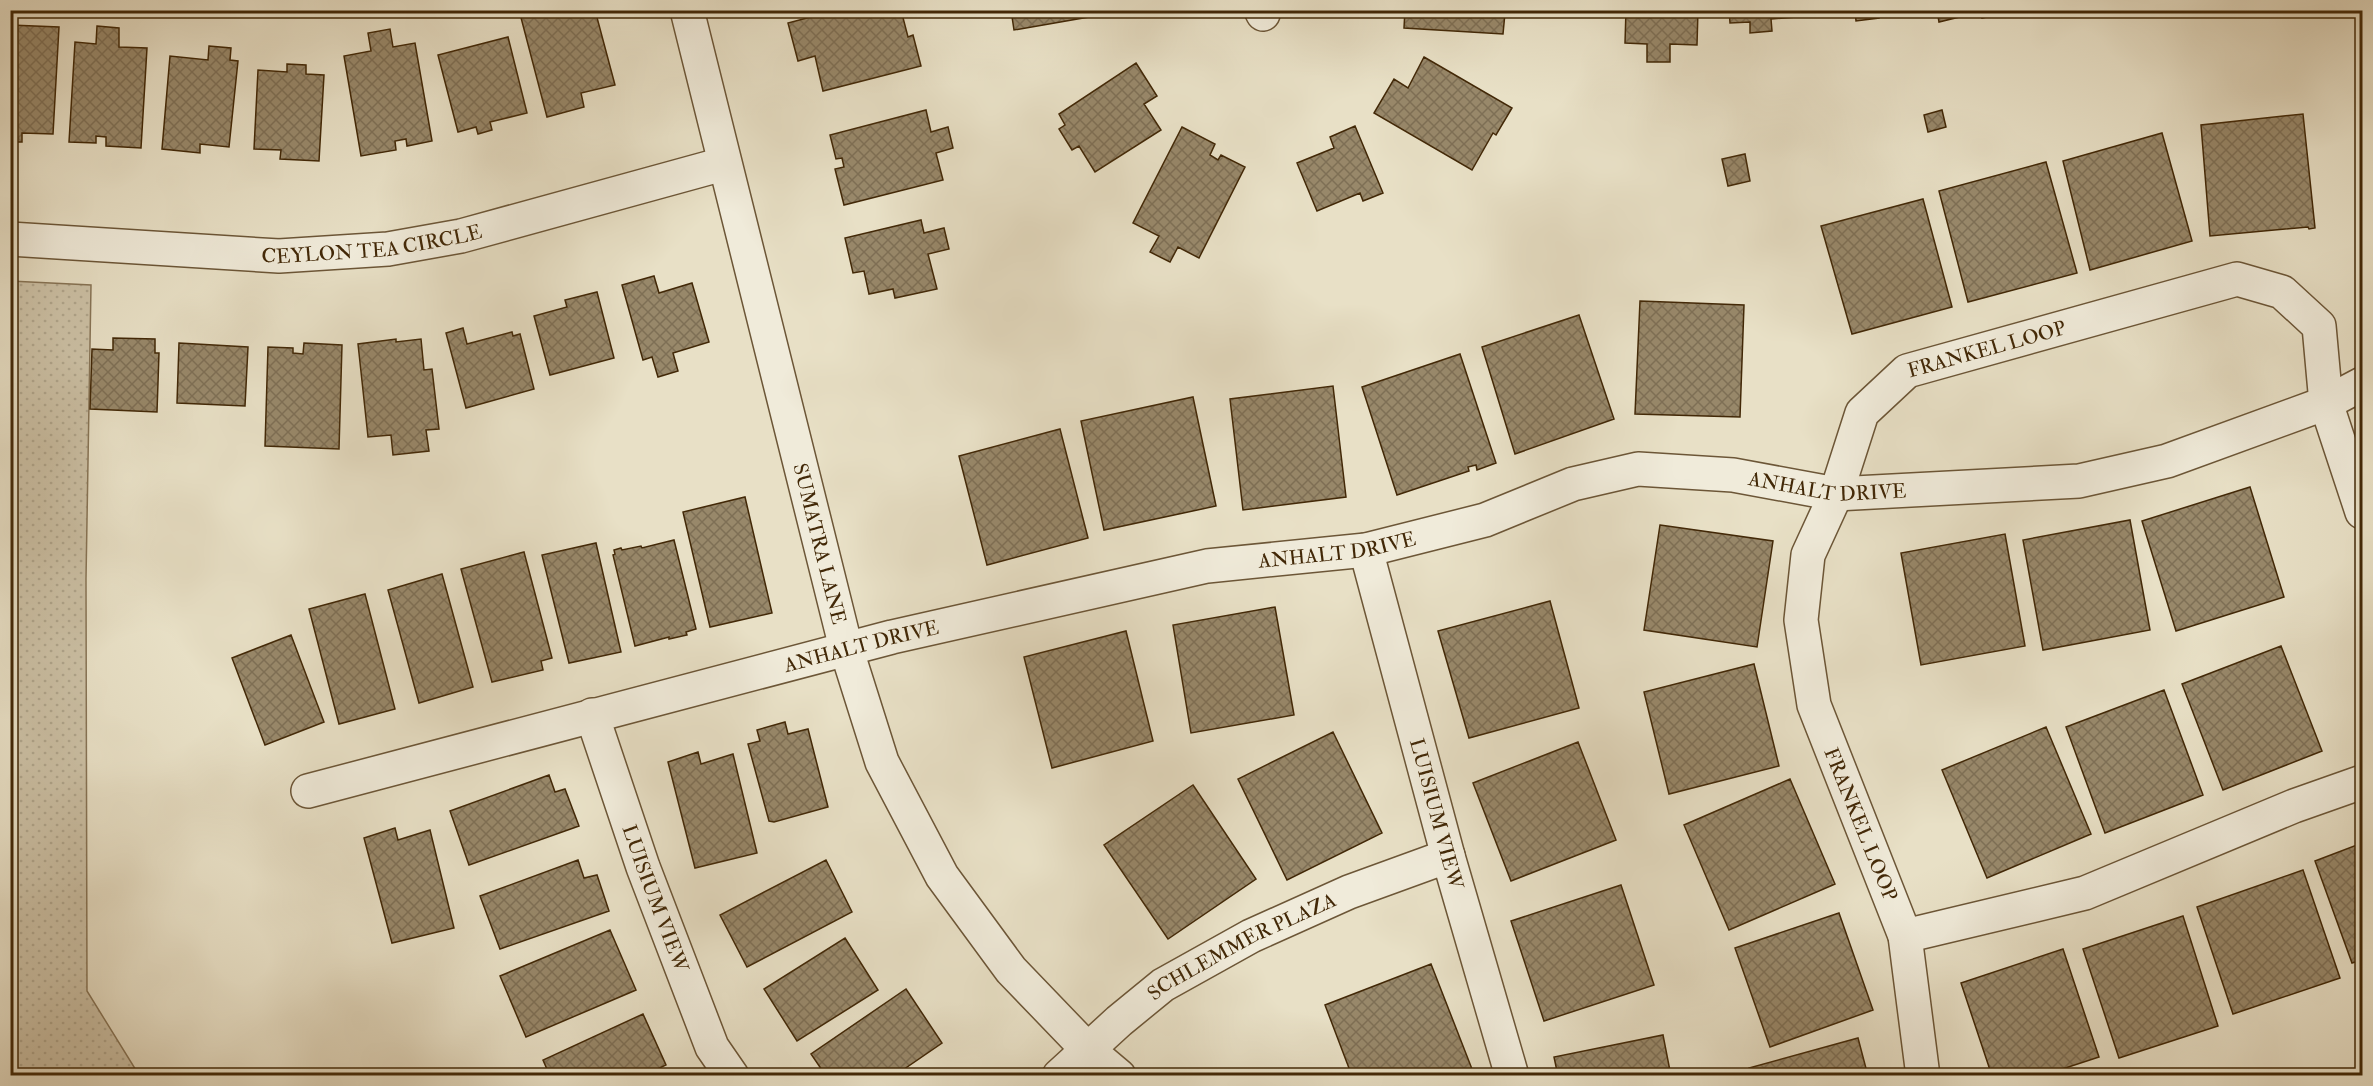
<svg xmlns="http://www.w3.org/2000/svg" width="2373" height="1086" font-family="'IM FELL Double Pica',serif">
  <defs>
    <pattern id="park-dots" width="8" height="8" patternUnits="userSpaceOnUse" patternTransform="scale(1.5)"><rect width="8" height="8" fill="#ccc1a6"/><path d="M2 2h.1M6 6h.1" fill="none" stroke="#b0a68d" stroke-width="1.8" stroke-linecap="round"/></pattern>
    <pattern id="building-cross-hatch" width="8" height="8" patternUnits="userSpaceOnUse" patternTransform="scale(1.5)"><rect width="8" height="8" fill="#98886a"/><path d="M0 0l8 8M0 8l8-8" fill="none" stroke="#7e6f55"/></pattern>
  </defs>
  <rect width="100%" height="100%" fill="#e8e0c6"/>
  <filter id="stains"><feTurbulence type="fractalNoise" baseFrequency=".00333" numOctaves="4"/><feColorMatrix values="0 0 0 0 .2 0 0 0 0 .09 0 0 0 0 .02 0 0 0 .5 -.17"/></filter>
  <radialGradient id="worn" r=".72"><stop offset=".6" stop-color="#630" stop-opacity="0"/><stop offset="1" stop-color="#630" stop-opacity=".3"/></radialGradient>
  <path fill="url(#park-dots)" stroke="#877456" stroke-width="1.5" d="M10,281L91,285L86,579L87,991L139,1075H11Z"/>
  <path fill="url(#building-cross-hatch)" stroke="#422807" stroke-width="1.5" d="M519,10H595L615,85L581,93L584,107L547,117Z
    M837,10H901L908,37L913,35L921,66L823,91L815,56L798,61L788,23Z
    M1011,10H1123V11L1014,30Z
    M1405,10H1522V14L1505,13L1503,34L1404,28Z
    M1626,10H1698L1697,45L1670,44V62H1647V44L1625,43Z
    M1729,10H1796V17L1771,19L1772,31L1750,33V22L1730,23Z
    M1838,10H1878L1879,18L1856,21L1855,11L1838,14Z
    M1937,10H2013V11L1982,18L1980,12L1939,22Z
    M10,25L59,27L53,134L22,133V142H10Z
    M97,26L119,28V47L147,48L141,148L106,146V137L96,136V143L69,142L75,42L96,44Z
    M390,29L393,47L415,43L432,141L407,146L406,139L395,141L396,150L361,156L344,56L371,51L368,33Z
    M508,37L527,113L490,122L492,130L478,134L476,127L458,132L438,55Z
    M209,46L231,48L230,60L238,61L229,147L200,144V153L162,149L170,56L208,60Z
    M1424,57L1512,108L1496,135L1493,133L1472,170L1374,113L1394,79L1408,88Z
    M1136,63L1157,96L1144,104L1161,130L1095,172L1079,146L1072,150L1059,129L1065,125L1059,114Z
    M287,64L306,65V74L324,75L319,161L280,159L281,150L254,149L258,70L287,72Z
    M926,110L931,132L948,127L953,148L936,153L943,180L844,205L835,169L844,167L842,158L836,159L830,135Z
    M1942,110L1946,127L1928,132L1924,115Z
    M2303,114L2315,228L2309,229L2308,227L2210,236L2201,125Z
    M1355,126L1383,193L1363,201L1360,193L1317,211L1297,163L1334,148L1330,137Z
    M1182,127L1215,144L1210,155L1218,160L1221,155L1245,167L1199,258L1178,247L1170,262L1150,252L1159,236L1133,223Z
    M2162,133L2192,241L2090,270L2063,161Z
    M1745,154L1750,181L1728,186L1722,159Z
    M2046,162L2077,273L1968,302L1939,191Z
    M1923,199L1952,307L1852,334L1821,226Z
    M921,220L924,233L944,228L949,249L928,254L937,289L895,298L893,289L869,294L864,271L853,273L845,238Z
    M654,276L659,293L692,283L709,342L673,353L678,371L658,377L652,357L643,360L622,285Z
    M597,292L614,358L550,375L534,316L567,307L565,300Z
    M1640,301L1744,305L1740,417L1635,414Z
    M1579,315L1614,419L1515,454L1482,347Z
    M463,328L467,344L512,332L513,336L520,334L534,389L466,408L446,333Z
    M113,338L155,339V353H159L157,412L90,409L92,349L113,350Z
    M396,339V342L421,339L424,370L432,369L439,429L426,430L429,451L393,455L391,435L368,437L358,344Z
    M179,343L248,347L245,406L177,403Z
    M304,343L342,345L339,449L265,446L268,347L293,348V353L303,354Z
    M1460,354L1496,463L1477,470L1476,465L1468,467L1469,471L1397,495L1362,387Z
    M1333,386L1346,497L1243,510L1230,399Z
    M1193,397L1216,506L1104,530L1081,421Z
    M1060,429L1088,538L987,565L959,456Z
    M2250,487L2284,597L2176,631L2142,521Z
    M745,497L772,613L710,627L683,512Z
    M2130,520L2150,630L2043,650L2023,540Z
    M1660,525L1773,541L1757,647L1644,630Z
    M2005,534L2025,646L1921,665L1901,553Z
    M674,540L696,629L686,632L687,635L669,639V637L635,646L613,555L615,554L614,550L621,548L622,550L641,546L642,548Z
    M596,543L621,652L569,663L542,555Z
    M524,552L552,658L541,661L543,670L492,682L461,569Z
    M442,574L473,687L419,703L388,590Z
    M365,594L395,709L339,724L309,609Z
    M1550,601L1579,708L1469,738L1438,631Z
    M1275,607L1294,715L1191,733L1173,625Z
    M1126,631L1153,741L1052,768L1024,657Z
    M291,635L324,722L265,745L232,658Z
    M2281,646L2322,751L2223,790L2182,684Z
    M1754,664L1779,766L1669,794L1644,692Z
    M2164,690L2203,795L2105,833L2066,727Z
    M785,722L788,734L808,729L828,807L774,822L769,821L748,744L760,741L757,730Z
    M2046,727L2091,834L1987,878L1942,770Z
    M1333,732L1382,833L1287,880L1238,779Z
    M1578,742L1616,840L1511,881L1473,783Z
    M698,752L701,764L733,754L757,853L695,868L668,762Z
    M549,775L555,792L565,789L579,826L469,865L450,811Z
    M1790,779L1835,884L1729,930L1684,825Z
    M1193,785L1256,879L1168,939L1104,845Z
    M395,828L398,840L430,830L454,928L392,943L364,838Z
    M2362,843V960L2352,963L2315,861Z
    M578,860L584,878L597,875L609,911L500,949L480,896Z
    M826,860L852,912L747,967L720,915Z
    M2303,870L2340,978L2233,1014L2197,907Z
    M1621,885L1654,985L1544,1021L1511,921Z
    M1839,913L1873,1010L1770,1047L1735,948Z
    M2183,916L2218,1026L2119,1058L2083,949Z
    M610,930L636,990L526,1037L500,976Z
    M845,938L878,990L797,1041L764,989Z
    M2063,949L2099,1057L2041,1076H1992L1961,983Z
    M1431,964L1472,1069L1454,1076H1352L1325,1005Z
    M906,989L942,1043L894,1076H826L811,1054Z
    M643,1014L666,1065L643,1076H550L543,1060Z
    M1663,1035L1671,1076H1558L1554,1057Z
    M1858,1038L1868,1076H1751L1749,1068Z"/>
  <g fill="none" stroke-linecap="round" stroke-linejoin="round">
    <g stroke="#6c5637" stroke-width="36">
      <g id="minor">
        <path id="s1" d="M687,10L846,648L882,762L942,876L1011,970L1087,1049L1119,1076"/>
        <path d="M1261,10L1263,14"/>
        <path id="s2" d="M10,239L279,256L388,249L461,236L723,164"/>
        <path id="s3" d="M1366,550L1448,856L1512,1076"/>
        <path id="s4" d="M592,715L643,867L712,1047L732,1076"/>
        <path id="s5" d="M308,791L892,637L1207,566L1366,550L1485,520L1573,484L1638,469L1733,475L1836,494L2079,481L2167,461L2326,403L2362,384"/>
        <path d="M1905,936L2085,893L2294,806L2362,782"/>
        <path id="s6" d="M1059,1076L1119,1021L1163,985L1251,936L1349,892L1448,856"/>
        <path id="s7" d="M1923,1076L1905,936L1814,705L1801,620L1808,555L1836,494L1862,413L1907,371L2237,279L2282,292L2319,326L2326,403L2362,512"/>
      </g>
    </g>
    <use href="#minor" stroke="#f0ebda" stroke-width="33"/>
  </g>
  <g text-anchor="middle" stroke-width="4.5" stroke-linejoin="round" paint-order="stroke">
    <g font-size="20" fill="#422807" stroke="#f0ebda">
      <text dy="7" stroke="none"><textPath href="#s2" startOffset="363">CEYLON TEA CIRCLE</textPath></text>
      <text dy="7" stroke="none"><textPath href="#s7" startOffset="837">FRANKEL LOOP</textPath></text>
      <text dy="7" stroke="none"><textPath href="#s5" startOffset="1562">ANHALT DRIVE</textPath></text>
      <text dy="7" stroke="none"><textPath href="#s1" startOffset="550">SUMATRA LANE</textPath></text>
      <text dy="7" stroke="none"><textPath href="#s5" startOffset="1058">ANHALT DRIVE</textPath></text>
      <text dy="7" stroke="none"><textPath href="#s5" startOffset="572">ANHALT DRIVE</textPath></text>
      <text dy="7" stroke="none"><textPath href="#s3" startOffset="273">LUISIUM VIEW</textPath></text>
      <text transform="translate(1861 824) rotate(68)" y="7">FRANKEL LOOP</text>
      <text dy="7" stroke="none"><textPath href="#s4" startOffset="194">LUISIUM VIEW</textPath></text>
      <text dy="7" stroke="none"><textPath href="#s6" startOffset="226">SCHLEMMER PLAZA</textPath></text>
    </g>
  </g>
  <rect width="2373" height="1086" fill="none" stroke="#e8e0c6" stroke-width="36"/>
  <rect x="12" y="12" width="2349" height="1062" fill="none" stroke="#422807" stroke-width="3"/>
  <rect x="18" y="18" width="2337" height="1050" fill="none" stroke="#422807" stroke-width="1.5"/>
  <rect width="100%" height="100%" filter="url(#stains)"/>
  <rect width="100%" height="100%" fill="url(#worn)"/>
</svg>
